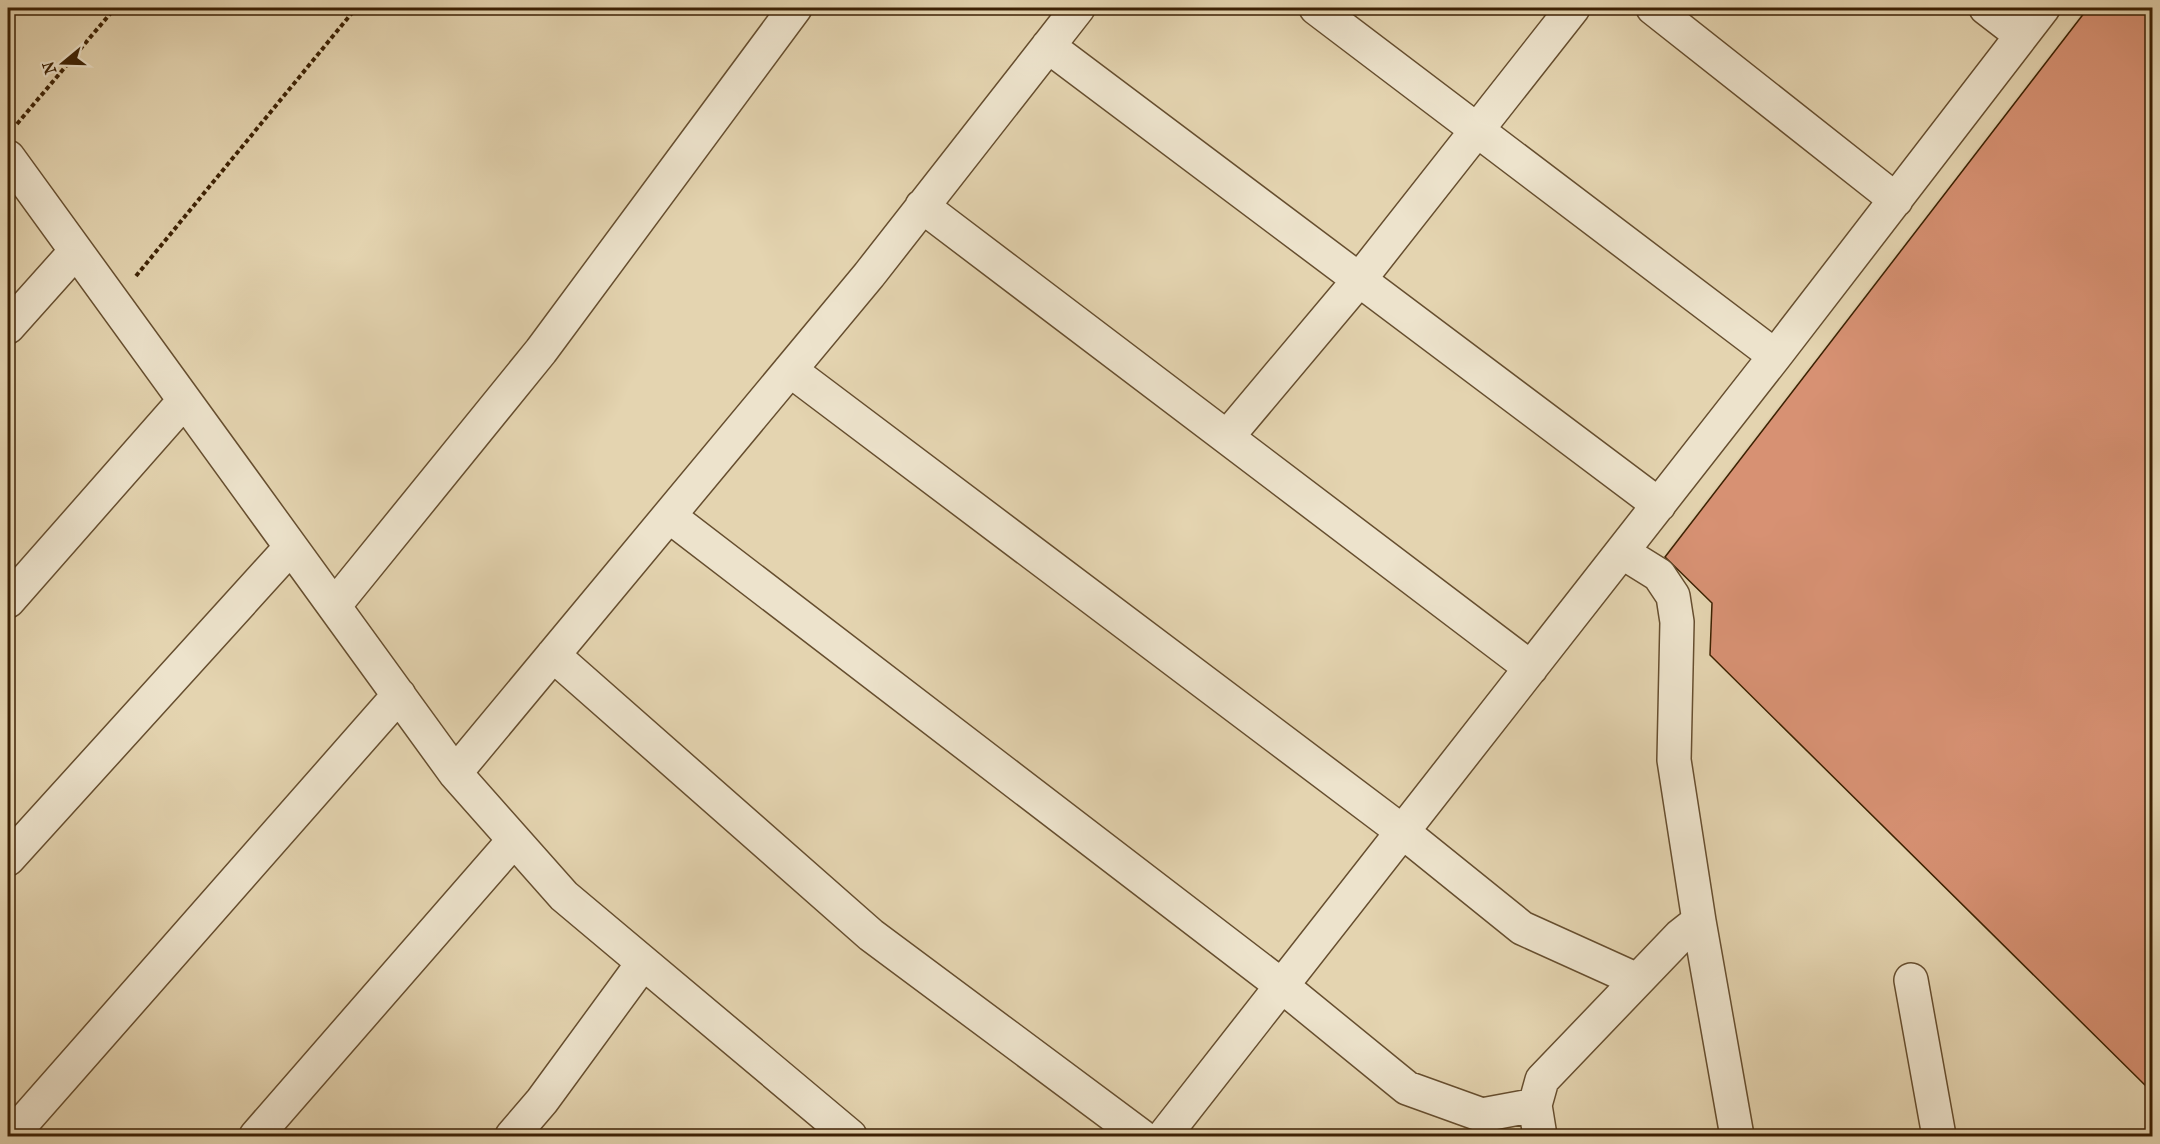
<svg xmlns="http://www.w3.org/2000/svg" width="2160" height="1144" font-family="'IM FELL French Canon',serif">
  <defs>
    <filter id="shadow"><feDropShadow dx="5.5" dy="-5.5" stdDeviation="1.5" flood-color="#0004"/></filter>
  </defs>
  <rect width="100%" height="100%" fill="#e4d4b0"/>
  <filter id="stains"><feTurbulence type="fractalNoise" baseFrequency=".00333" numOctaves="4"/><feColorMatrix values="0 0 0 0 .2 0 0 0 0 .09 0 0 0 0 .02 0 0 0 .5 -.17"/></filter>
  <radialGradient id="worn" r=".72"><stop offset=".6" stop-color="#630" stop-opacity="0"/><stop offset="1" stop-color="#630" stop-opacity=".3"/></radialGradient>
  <path fill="#d79173" stroke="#3c2104" stroke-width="1.5" filter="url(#shadow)" d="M2088,8H2152V1092L1710,655L1712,603L1665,557Z"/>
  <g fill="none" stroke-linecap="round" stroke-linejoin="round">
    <g stroke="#664e2f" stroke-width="36">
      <path id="minor" d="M1316,8L1775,356
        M1653,8L1896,200
        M1986,8L2021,35
        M1048,46L1659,505
        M8,157L455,773L564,896L850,1136
        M922,206L1531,668
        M8,327L76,251
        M790,370L1403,832L1522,928L1637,980
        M1227,437L1359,280L1573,8
        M669,516L1282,986L1407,1088L1482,1115L1535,1105
        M1622,552L1659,575L1673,596L1677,622L1674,760L1699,921L1737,1136
        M8,601L184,401
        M334,606L541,351L795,8
        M553,655L871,935L1141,1136
        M455,773L869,275L1078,8
        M8,859L291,547
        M1911,980L1939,1136
        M11,1136L399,695
        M256,1136L514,840
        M512,1136L542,1101L643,963
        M1164,1136L1775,356L2043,8
        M1540,1136L1535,1105L1542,1080L1680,936L1699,921"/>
    </g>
    <path stroke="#3c2104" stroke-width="4" stroke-dasharray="4.5 3" stroke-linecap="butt" d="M17,124L115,8
      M136,276L356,8"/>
    <use href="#minor" stroke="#ede3cc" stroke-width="33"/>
  </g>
  <rect width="2160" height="1144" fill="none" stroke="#e4d4b0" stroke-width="30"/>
  <rect x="9" y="9" width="2142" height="1126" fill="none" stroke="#3c2104" stroke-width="3"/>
  <rect x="15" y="15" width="2130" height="1114" fill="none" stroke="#3c2104" stroke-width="1.5"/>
  <g transform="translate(63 63) rotate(251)" stroke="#ede3cc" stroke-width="4.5" paint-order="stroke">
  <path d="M0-4.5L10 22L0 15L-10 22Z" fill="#3c2104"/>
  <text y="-9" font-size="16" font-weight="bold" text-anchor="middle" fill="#3c2104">N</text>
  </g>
  <rect width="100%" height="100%" filter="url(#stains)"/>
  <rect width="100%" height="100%" fill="url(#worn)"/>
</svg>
